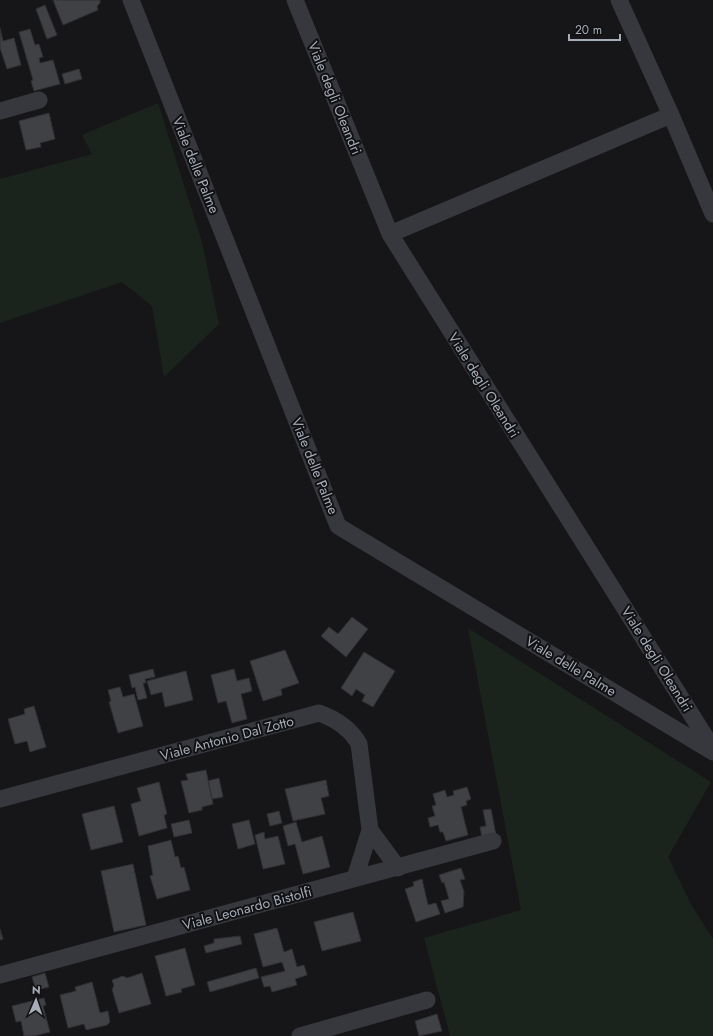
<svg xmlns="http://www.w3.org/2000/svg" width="713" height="1036" font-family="Jost,sans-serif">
  <rect width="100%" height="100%" fill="#161618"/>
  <path fill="#1b241c" d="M158,103L202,242L219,324L164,377L152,306L122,282L0,323V179L92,154L82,135Z
    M468,628L711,782L668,857L692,906L713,939V1036H450L424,938L521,910Z"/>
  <path fill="#404145" stroke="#303034" d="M53,0H100V3L97,6L98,10L63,25Z
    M45,5L57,35L47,39L36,9Z
    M0,28L3,41L14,38L21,65L7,69L0,48Z
    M30,29L35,45L39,44L43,57L39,58L40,63L53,60L60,84L34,91L31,81L33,80L19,32Z
    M79,69L82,79L65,84L62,74Z
    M49,113L55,139L40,143L41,147L26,150L19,121Z
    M352,617L368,629L346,657L321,636L329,627L338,634Z
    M285,650L299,683L281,689L282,695L263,701L250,661Z
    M364,652L395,671L373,707L362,701L365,695L356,689L352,696L341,688Z
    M153,669L155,677L145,679L146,683H143L147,698L138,700L135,687L132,688L129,675Z
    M234,669L237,681L249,678L252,691L241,694L247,719L232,723L226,701L218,703L211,675Z
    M186,671L193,700L165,707L162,692L151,695L147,681Z
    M120,687L123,697L134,694L143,726L118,733L109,702L111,701L108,690Z
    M34,706L46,747L30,752L27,741L15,744L8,719L25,714L24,709Z
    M206,770L213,804L202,807V810L189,813L181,781L188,780L186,774Z
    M219,778L223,797L212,799L208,781Z
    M326,780L329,796L321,798L325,814L293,821L285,789Z
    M159,782L167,814L164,815L167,828L139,836L131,804L141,801L137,788Z
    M467,787L471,799L466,801L467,805L461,807L468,835L446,841L443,832H440L438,825L430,827L428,818L435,816L432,806L436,805L433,794L445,790L447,797L454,795L453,791Z
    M114,806L123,842L91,850L82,814Z
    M491,809L496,835L482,838L480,827L486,826L483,810Z
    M279,811L282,823L270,826L267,814Z
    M189,820L192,833L174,837L171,824Z
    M249,820L255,844L238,849L232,824Z
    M296,822L302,842L322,836L330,867L303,874L295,844L288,846L283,826Z
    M264,832L265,839L278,836L285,864L263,869L255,835Z
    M171,840L175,857L178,856L181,868L184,867L190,890L157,899L150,876L153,875L148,846Z
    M133,864L146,925L114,932L101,871Z
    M461,868L465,879L460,880L464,892L463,907L445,913L441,901L449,899L444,882L442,883L439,875Z
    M422,879L428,905L436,903L440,914L416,922L405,889L414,886L413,882Z
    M353,912L361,941L322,951L314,922Z
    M277,928L284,952L292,949L297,967L304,965L307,975L295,979L297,985L272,992L270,986L264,987L261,977L285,971L282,962L263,967L254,934Z
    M0,929L3,939L0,940Z
    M240,936L242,944L206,953L204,946L214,943V939Z
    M185,948L195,985L181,989L182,992L166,996L155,956Z
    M256,968L259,978L210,992L207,982Z
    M45,973L49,987L36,990L32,977Z
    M142,973L151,1004L119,1013L112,989L114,986L112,980L123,976L127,978Z
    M92,982L100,1013L108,1011L110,1022L107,1025L86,1030L84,1024L68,1028L60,995L76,991L75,987Z
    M44,998L46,1005L43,1006L50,1032L34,1036H24L21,1021L16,1022L12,1006Z
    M437,1014L442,1031L419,1036L415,1021Z"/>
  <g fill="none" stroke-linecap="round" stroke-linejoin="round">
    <path stroke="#36383e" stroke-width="17" d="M131,0L338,526L713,752
      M295,0L390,234L713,749
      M619,0L671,115L713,214
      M0,111L39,100
      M390,234L671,115
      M0,799L319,713C336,719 350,728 359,744L370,830
      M355,878L370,830L398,868
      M0,975L493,841
      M300,1036L427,1000"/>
  </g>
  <g text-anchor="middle" stroke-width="4" stroke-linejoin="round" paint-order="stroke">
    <g font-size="14" fill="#a6adb9" stroke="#111113">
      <text transform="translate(335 98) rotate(68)" y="5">Viale degli Oleandri</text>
      <text transform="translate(196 165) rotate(68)" y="5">Viale delle Palme</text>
      <text transform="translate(484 385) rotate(58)" y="5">Viale degli Oleandri</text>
      <text transform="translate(315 466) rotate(68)" y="5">Viale delle Palme</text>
      <text transform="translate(657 659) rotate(58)" y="5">Viale degli Oleandri</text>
      <text transform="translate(571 666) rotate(31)" y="5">Viale delle Palme</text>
      <text transform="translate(227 738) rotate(-15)" y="5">Viale Antonio Dal Zotto</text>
      <text transform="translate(247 908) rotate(-15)" y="5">Viale Leonardo Bistolfi</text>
    </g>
  </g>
  <g transform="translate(36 1000) rotate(2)" stroke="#111113" stroke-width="3" paint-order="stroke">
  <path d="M0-3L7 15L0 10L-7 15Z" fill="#a6adb9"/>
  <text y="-6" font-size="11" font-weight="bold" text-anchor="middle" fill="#a6adb9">N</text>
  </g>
  <path d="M569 34v6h51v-6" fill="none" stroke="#a6adb9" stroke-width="2"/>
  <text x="575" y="34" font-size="12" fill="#a6adb9" stroke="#111113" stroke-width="3" paint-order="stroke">20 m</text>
</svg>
